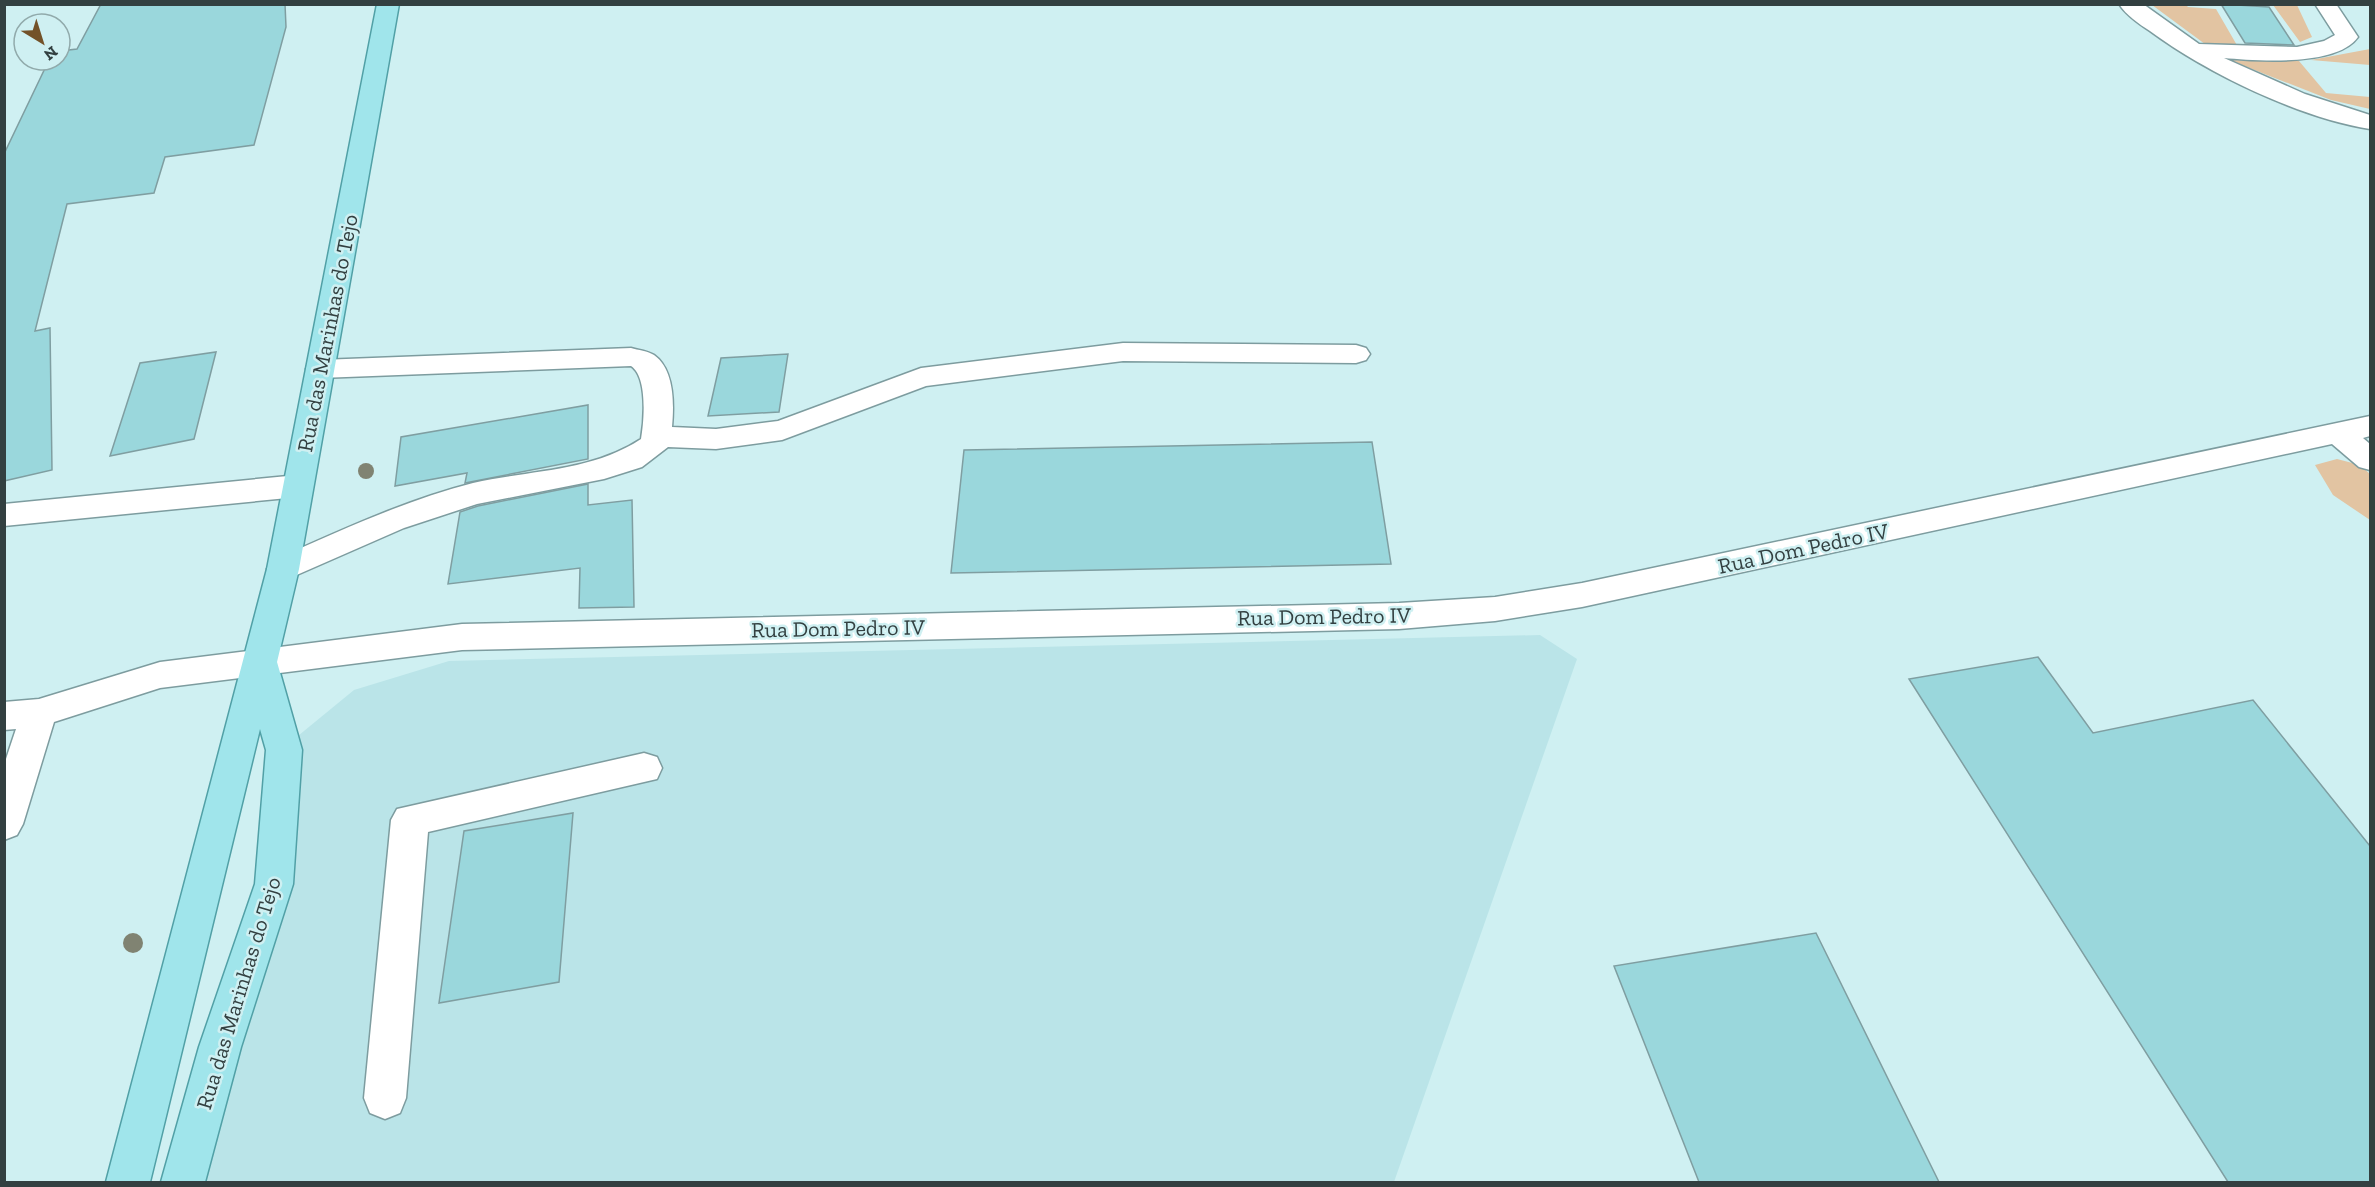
<svg xmlns="http://www.w3.org/2000/svg" width="2375" height="1187" font-family="'Zilla Slab',serif">
  <rect width="100%" height="100%" fill="#cff0f2"/>
  <path fill="#bae4e8" d="M1540,635L1577,659L1394,1182H199L293,740L354,690L449,661Z"/>
  <path fill="#e2c4a2" d="M2152,5H2186L2188,7L2216,9L2238,47H2209Z
    M2273,5H2297L2312,37L2300,42Z
    M2370,49V65L2311,60Z
    M2229,60L2299,61L2326,93L2370,97V109L2331,100Z
    M2337,459L2360,465L2370,474V520L2333,495L2315,465Z"/>
  <path fill="#9ad7dc" stroke="#7f9ea1" stroke-width="1.5" d="M101,4H285L286,27L254,145L165,157L154,193L67,204L35,331L50,328L52,470L4,481V154L49,60H60V51L77,49Z
    M2221,4L2269,7L2294,45L2245,43Z
    M216,352L194,439L110,456L140,363Z
    M788,354L779,412L708,416L721,358Z
    M588,405V459L465,483L467,473L395,486L401,437Z
    M1372,442L1391,564L951,573L964,450Z
    M588,484V505L632,500L634,607L579,608L580,568L448,584L460,512L478,506Z
    M2038,657L2093,733L2253,700L2370,846V1182H2228L1909,679Z
    M573,813L559,982L439,1003L464,831Z
    M1816,933L1939,1182H1699L1614,966Z"/>
  <g fill="none" stroke-linecap="round" stroke-linejoin="round">
    <g stroke="#7d9c9f" stroke-width="3">
      <path id="minor" d="M2119,4H2143L2199,44L2297,47L2324,41L2335,35L2315,4H2336L2358,37C2337,67 2257,61 2224,58L2305,94L2370,115V129C2300,118 2207,73 2150,31C2139,24 2126,15 2119,4Z
        M1123,343L1356,345L1366,348L1370,354L1366,360L1356,363L1123,361L926,386L782,440L716,449L668,447L642,467L604,479L477,504L404,528L283,581L272,577L267,569L272,561C337,532 403,501 473,483C529,470 591,472 641,439C644,422 648,377 631,366L320,378L310,376L306,369L310,362L320,360L631,348C638,350 648,351 654,355C675,370 674,405 672,427L716,429L778,421L921,368Z
        M2370,416V436L2363,438L2370,444V470L2359,467L2332,444L1582,607L1495,621L1399,629L462,650L160,688L54,722L23,824L17,835L4,840V765L16,729L4,730V702L39,699L160,662L462,624L1399,603L1495,597L1582,583Z
        M298,475L309,478L313,486L309,494L298,497L4,526V504Z
        M644,753L657,757L662,768L657,779L428,832L406,1098L400,1113L385,1119L370,1113L364,1098L391,820L397,809Z"/>
    </g>
    <g stroke="#51a0a6" stroke-width="3">
      <path id="major" d="M377,4H399L299,569L277,662L302,750L293,884L241,1047L205,1182H161L199,1047L255,884L266,750L260,729L150,1182H106L267,569Z"/>
    </g>
    <use href="#minor" fill="#fff" fill-rule="evenodd"/>
    <use href="#major" fill="#a0e5eb" fill-rule="evenodd"/>
  </g>
  <g fill="#808372">
    <circle cx="366" cy="471" r="8"/>
    <circle cx="133" cy="943" r="10"/>
  </g>
  <g text-anchor="middle" stroke-width="5" stroke-linejoin="round" paint-order="stroke">
    <g font-size="22" fill="#334041" stroke="#cff0f2">
      <text transform="translate(327 333) rotate(-79)" y="8">Rua das Marinhas do Tejo</text>
      <text transform="translate(1803 548) rotate(-12)" y="8">Rua Dom Pedro IV</text>
      <text transform="translate(1324 616) rotate(-1)" y="8">Rua Dom Pedro IV</text>
      <text transform="translate(838 628) rotate(-1)" y="8">Rua Dom Pedro IV</text>
      <text transform="translate(238 993) rotate(-73)" y="8">Rua das Marinhas do Tejo</text>
    </g>
  </g>
  <rect width="2375" height="1187" fill="none" stroke="#334041" stroke-width="12"/>
  <g transform="translate(42 42) rotate(142)"><circle r="28" fill="#cff0f2" stroke="#91aaab" stroke-width="1.5"/>
  <path d="M0-4.5L10 22L0 15L-10 22Z" fill="#735229"/>
  <text y="-9" font-size="16" font-weight="bold" text-anchor="middle" fill="#334041">N</text>
  </g>
</svg>
